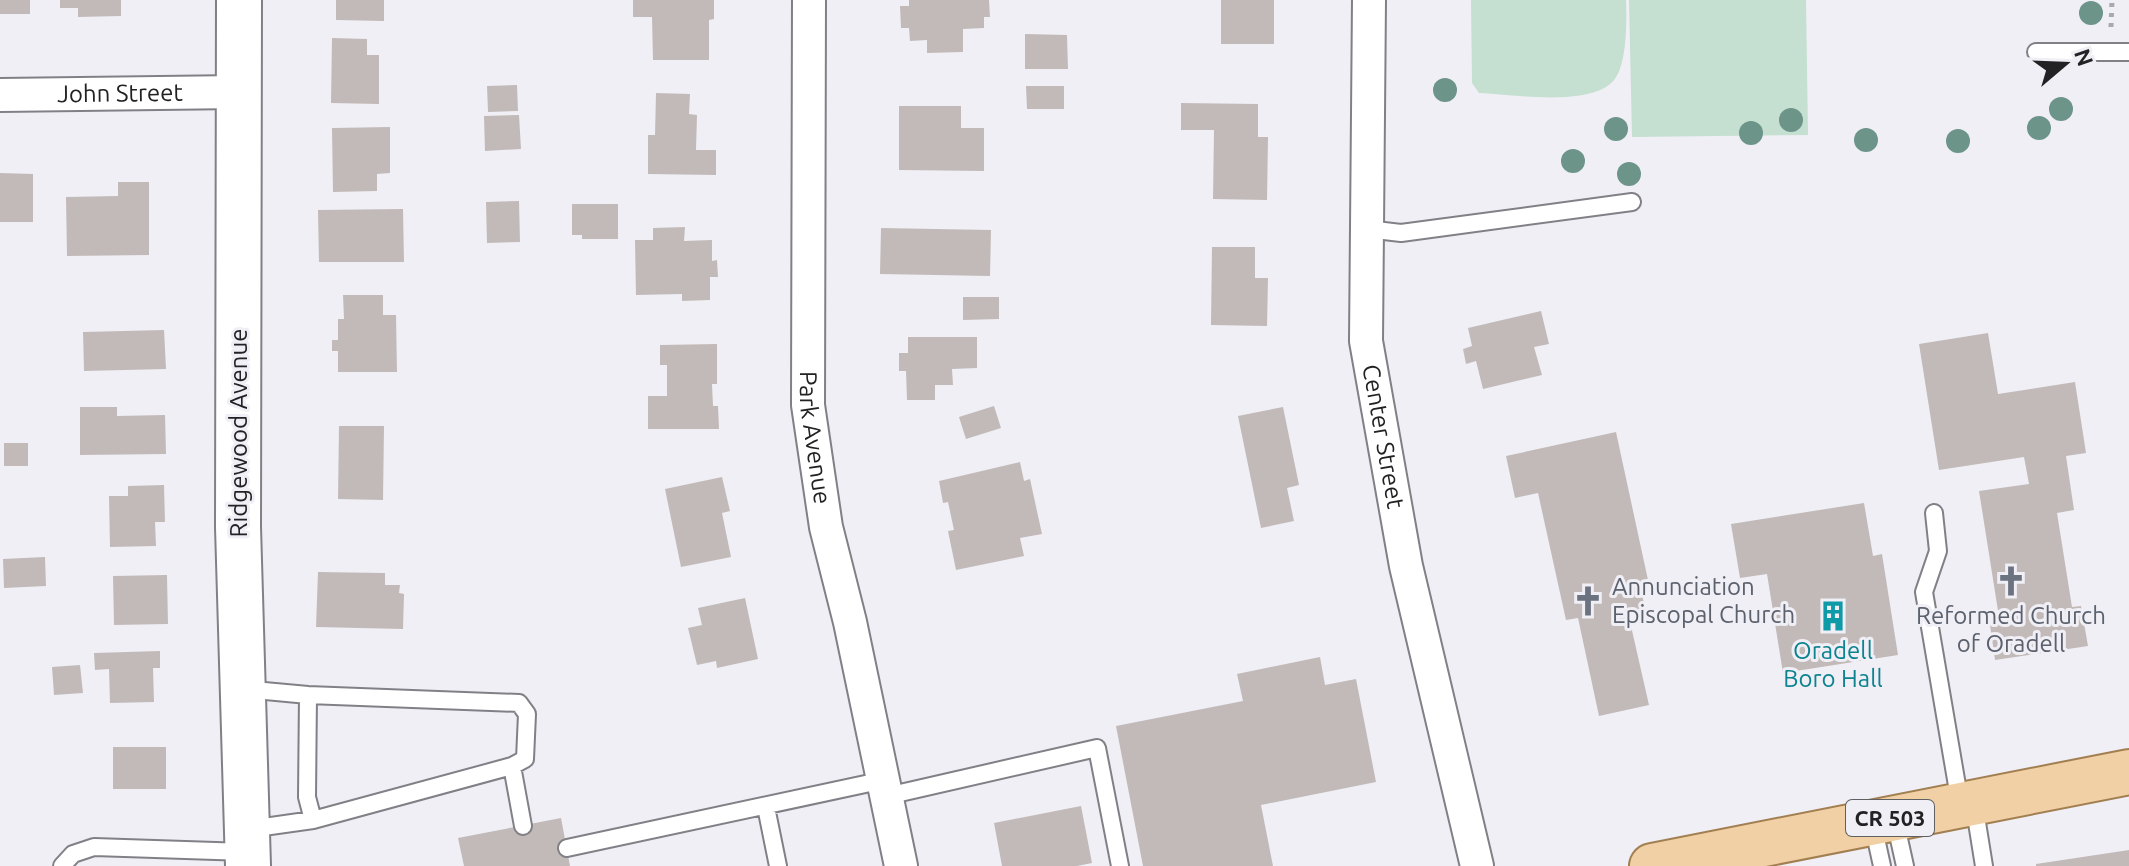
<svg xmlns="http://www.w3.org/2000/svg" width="2129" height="866" font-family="Ubuntu,sans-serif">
  <rect width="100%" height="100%" fill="#f0eff6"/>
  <path fill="#c5dfd0" d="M1471,0H1626C1627,20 1627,65 1614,80C1591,108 1512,94 1479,93L1472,83Z
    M1629,0H1806L1808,135L1632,137Z"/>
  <path fill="#c2bab8" d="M0,0H30V14H0Z
    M60,0H121V16L78,17V8H60Z
    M336,0H384V21L336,20Z
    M633,0H714V19L709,20V60H653L652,17H633Z
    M909,0H989L990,17H984V28L963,29V52L927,53V40L910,41L909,28H901L900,6H909Z
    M1221,0H1274V44H1221Z
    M1025,34L1067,35L1068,69H1025Z
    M332,38L367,39V55H379V104L331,103Z
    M517,85L518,111L488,112L487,86Z
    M1026,86H1064V109H1027Z
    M656,93L690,94L689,114L697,115L696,150H716V175L648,174V135H655Z
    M1181,103L1258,104V137H1268L1267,200L1213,199L1214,130H1181Z
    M899,106H961V128H984V171L899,170Z
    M519,115L521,149L485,151L484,116Z
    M390,127V173L377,174V191L333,192L332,128Z
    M0,173L33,174V222H0Z
    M118,182H149V255L67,256L66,197L118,196Z
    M519,201L520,242L487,243L486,202Z
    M572,204H618V239H582V235H572Z
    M403,209L404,262H319L318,210Z
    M685,227L684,241L712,240V261L717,260L718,277H710V300L682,301V294L636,295L635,240H653V228Z
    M881,228L991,230L990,276L880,274Z
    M1212,247H1255V278H1268L1267,326L1211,325Z
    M343,295H383V315H396L397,372H338V351H332V340H338V319H344Z
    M963,297H999V319L963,320Z
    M1541,311L1549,344L1534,347L1542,375L1483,389L1476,361L1466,364L1463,349L1472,346L1468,328Z
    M164,330L166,369L84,371L83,332Z
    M1988,333L1998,394L2075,382L2086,453L2066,456L2074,510L2057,513L2072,607L2081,606L2088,646L1995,660L1989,618L1999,617L1979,491L2029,484L2024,457L1939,470L1919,344Z
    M908,337H977V368L952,369L953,385H935V400H907L906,371H899V353H908Z
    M717,344V384H712L713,406H718L719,429H648V396H667V365H660V345Z
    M994,406L1001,428L966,439L959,417Z
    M80,407H117V416L165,415L166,454L80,455Z
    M1283,407L1299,485L1287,488L1294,521L1261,528L1238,416Z
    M339,426H384L383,500L338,499Z
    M1616,432L1648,580L1640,582L1645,610L1628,613L1649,705L1599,716L1578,618L1566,620L1538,493L1515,498L1506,456Z
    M4,443H28V466H4Z
    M1020,462L1024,481L1030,479L1042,534L1020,538L1024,556L956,570L948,531L954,530L948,502L943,503L939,481Z
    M722,477L730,511L722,513L731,557L681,567L665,489Z
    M164,485L165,522H155L156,546L110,547L109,496H128V486Z
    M1864,503L1873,556L1882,554L1898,655L1783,673L1767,574L1740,578L1731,524Z
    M45,557L46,586L4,588L3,559Z
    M318,572L385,573V585H400L399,593L404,594L403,629L316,627Z
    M167,575L168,624L114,625L113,576Z
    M745,598L758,659L717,668L716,661L697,665L688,628L702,625L698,608Z
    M160,651V668H153L154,702L110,703L109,669L95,670L94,653Z
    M1320,657L1325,685L1356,679L1376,782L1261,805L1273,866H1143L1116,726L1243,701L1237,674Z
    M80,665L83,693L54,695L52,667Z
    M113,747H166V789H113Z
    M1081,806L1092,863L1077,866H1002L994,823Z
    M561,818L570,866H464L458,838Z
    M2129,850V866H2036V864Z"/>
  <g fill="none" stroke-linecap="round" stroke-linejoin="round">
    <g stroke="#818086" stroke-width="20">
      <path id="lane" d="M2036,52H2129
        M1367,229L1401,233L1632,202
        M1934,513L1938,551L1924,592L1960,803
        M243,689L308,695L519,703L527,714L525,759L512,766L313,820L249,829
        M308,695L307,797L313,820
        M512,766L523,826
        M887,796L1097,748L1120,866
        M1974,804L1984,866
        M766,807L778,866
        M1895,821L1905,866
        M1873,825L1882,866
        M567,848L884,780
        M62,866L73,854L94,847L246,852"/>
    </g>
    <g stroke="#818086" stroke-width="36">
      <g id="street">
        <path id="s1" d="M809,0L808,405L826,527L850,622L901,866"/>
        <path id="s2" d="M1369,0L1366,341L1406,566L1477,866"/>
        <path id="s3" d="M0,95L239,92"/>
      </g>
    </g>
    <g stroke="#818086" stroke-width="48">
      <path id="secondary" d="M239,0L238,527L248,866"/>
    </g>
    <g stroke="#a27f51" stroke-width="48">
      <path id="primary" d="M1652,866L2129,772"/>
    </g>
    <path stroke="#a8a8ad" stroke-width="5" stroke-dasharray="4 6" stroke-linecap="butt" d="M2111,27L2112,0"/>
    <use href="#lane" stroke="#fff" stroke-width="16"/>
    <use href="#street" stroke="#fff" stroke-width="32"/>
    <use href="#secondary" stroke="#fff" stroke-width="44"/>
    <use href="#primary" stroke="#f1d0a5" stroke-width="44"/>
  </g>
  <g fill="#6c9489">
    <circle cx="2091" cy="13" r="12"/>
    <circle cx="1445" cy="90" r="12"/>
    <circle cx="2061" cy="109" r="12"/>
    <circle cx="1791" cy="120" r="12"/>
    <circle cx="2039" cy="128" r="12"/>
    <circle cx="1616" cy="129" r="12"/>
    <circle cx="1751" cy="133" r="12"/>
    <circle cx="1866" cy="140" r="12"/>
    <circle cx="1958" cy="141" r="12"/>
    <circle cx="1573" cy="161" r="12"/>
    <circle cx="1629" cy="174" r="12"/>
  </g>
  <defs>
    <g id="church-bare" transform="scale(2.4)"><path d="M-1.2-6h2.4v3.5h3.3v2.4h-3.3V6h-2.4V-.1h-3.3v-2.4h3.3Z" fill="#6b7280" stroke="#f0eff6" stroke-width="2.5" paint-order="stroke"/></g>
    <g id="building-bare" transform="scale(2.4)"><path d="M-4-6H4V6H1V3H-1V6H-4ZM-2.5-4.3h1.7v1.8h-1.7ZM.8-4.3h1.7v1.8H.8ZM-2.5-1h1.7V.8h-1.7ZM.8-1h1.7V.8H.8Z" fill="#0f9aa8" stroke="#f0eff6" stroke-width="2.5" paint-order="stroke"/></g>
  </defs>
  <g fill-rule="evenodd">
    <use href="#church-bare" x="2011" y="581"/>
    <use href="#church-bare" x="1588" y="601"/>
    <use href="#building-bare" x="1833" y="616"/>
  </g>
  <g text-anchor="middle" stroke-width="6" stroke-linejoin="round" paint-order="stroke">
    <rect fill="#f0eff6" stroke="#606063" stroke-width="2" x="1846" y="800" width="88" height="36" rx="6"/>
    <g font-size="22" font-weight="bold" fill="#222224">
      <text x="1890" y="826">CR 503</text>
    </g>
    <g font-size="24" fill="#222224" stroke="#f0eff6">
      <text dy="8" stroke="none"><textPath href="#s3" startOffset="120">John Street</textPath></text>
      <text transform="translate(239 433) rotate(-90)" y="8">Ridgewood Avenue</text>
      <text dy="8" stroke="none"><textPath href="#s1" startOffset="438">Park Avenue</textPath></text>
      <text dy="8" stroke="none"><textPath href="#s2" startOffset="438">Center Street</textPath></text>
    </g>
    <g font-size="24" fill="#5b616d" stroke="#f0eff6" text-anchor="start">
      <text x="1612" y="595">Annunciation<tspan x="1612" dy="28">Episcopal Church</tspan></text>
      <text x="2011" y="624" text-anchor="middle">Reformed Church<tspan x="2011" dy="28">of Oradell</tspan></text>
    </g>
    <g font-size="24" fill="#0d838f" stroke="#f0eff6">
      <text x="1833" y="659">Oradell<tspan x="1833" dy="28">Boro Hall</tspan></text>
    </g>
  </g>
  <g transform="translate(2065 64) rotate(71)" stroke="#f0eff6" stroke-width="6" paint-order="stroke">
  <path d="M0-6L14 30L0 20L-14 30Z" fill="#222224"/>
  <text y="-12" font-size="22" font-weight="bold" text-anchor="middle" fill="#222224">N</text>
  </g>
</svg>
